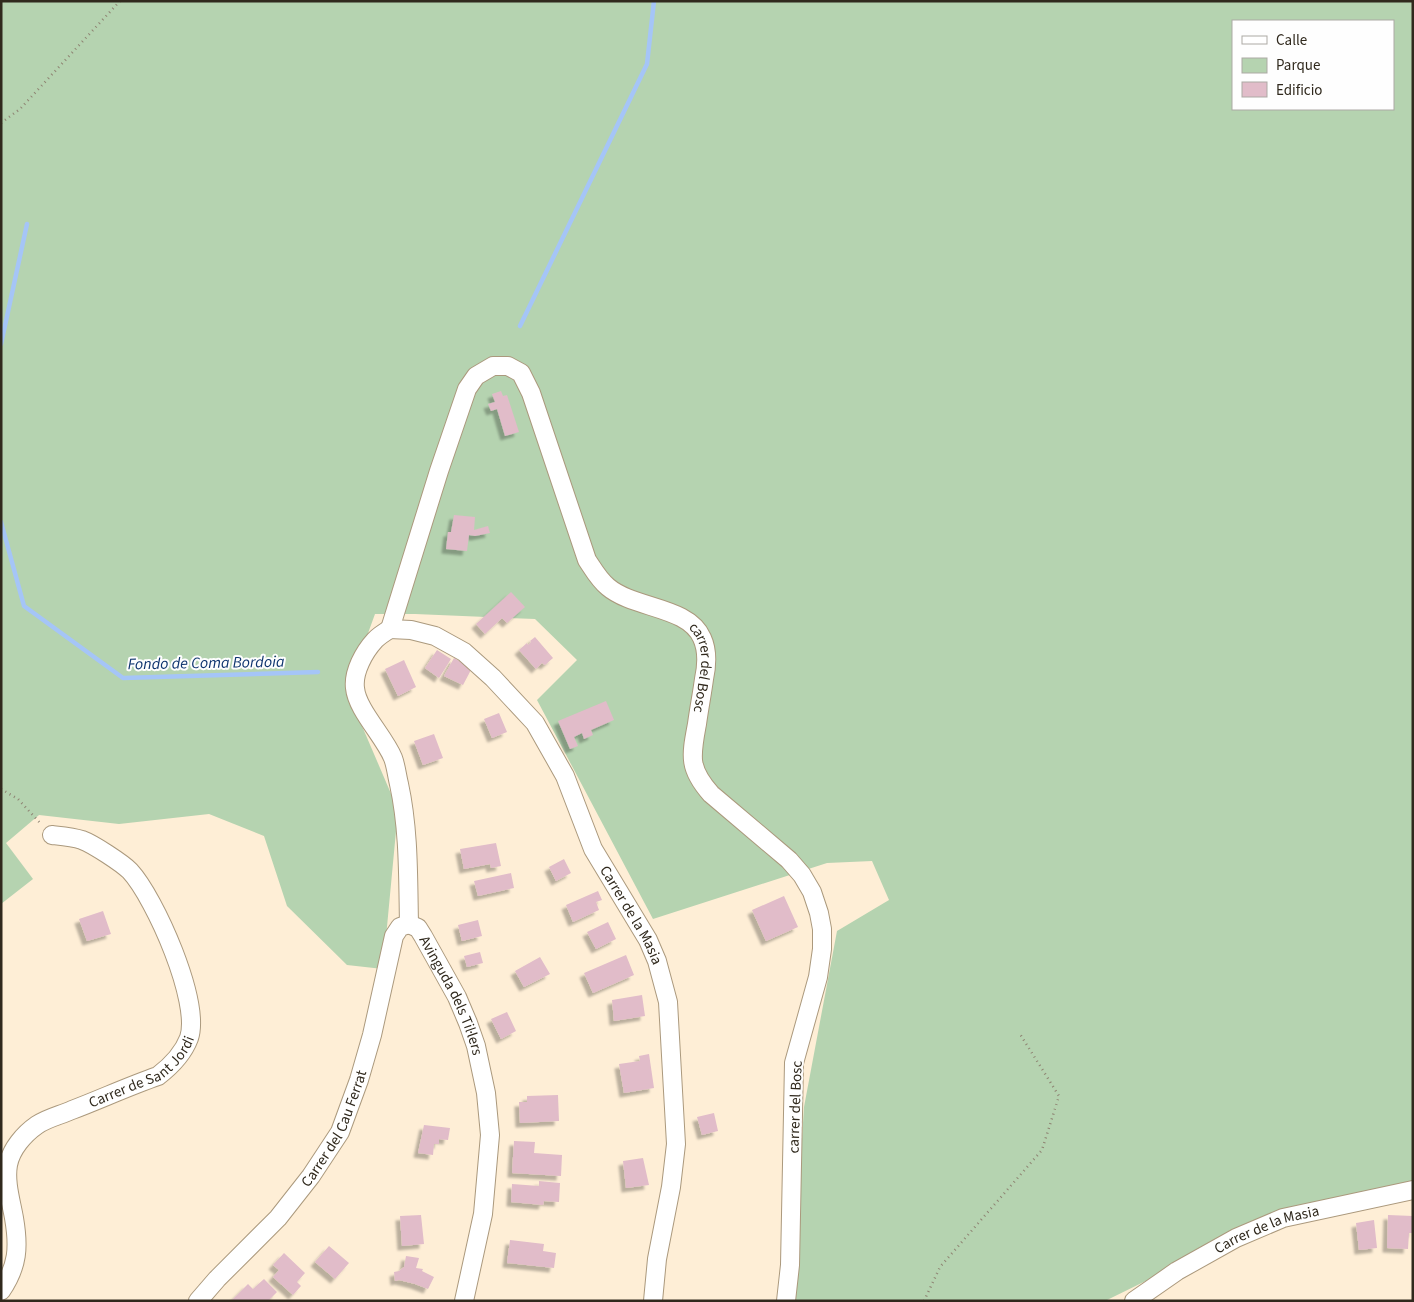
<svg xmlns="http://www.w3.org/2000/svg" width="1414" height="1302" font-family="'Source Sans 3',sans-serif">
  <defs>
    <filter id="shadow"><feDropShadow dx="-4.5" dy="4.5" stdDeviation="1" flood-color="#0004"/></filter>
  </defs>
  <rect width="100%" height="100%" fill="#feeed6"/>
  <path fill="#b5d3b0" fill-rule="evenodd" d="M1,1H1413V1188L1282,1214L1105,1301H792L804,1107L837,931L889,900L872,861L827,863L653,919L537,700L577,660L535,619L415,614H375L347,691L398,810L383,969L347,965L287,906L264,836L209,814L119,824L39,815L6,843L33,879L1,904ZM1233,21H1393V109H1233Z"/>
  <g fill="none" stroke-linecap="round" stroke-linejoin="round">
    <path stroke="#a5c5f7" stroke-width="4.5" d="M520,326L647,64L654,1
      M1,344L27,224
      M1,522L24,606L123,678L318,672"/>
  </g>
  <path fill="#e1bcc9" filter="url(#shadow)" d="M501,391L503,396L507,395L519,432L505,436L497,409L491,411L488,404L495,402L492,394Z
    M454,515L475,517L474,530L488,526L490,533L475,536L469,535L467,551L446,549L448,532H451Z
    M511,592L525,607L507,623L502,618L485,634L476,624Z
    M535,637L553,658L545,665L542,663L536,669L519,650L527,643L528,645L531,642L530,641Z
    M437,650L451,659L439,678L425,668Z
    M454,658L472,668L463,685L444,676Z
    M404,660L416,687L398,696L385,669Z
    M606,701L614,720L591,730L593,735L584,739L582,733L574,737L578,746L570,749L558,721Z
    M499,713L507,732L492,738L484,719Z
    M434,734L443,758L423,765L414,741Z
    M496,843L501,866L491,868L490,864L464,869L460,849Z
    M564,859L571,873L556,881L549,867Z
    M511,873L514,888L478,896L474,881Z
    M598,891L602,900L596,902L599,910L573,922L566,905Z
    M784,896L798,927L766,941L752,910Z
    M103,911L111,934L87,941L79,919Z
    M478,920L482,936L462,941L458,925Z
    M608,922L616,939L596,949L587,932Z
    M480,952L483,963L467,967L464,956Z
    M626,955L634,975L593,993L584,973Z
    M540,957L550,974L524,987L515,971Z
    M642,995L645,1016L614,1021L612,1000Z
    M507,1012L516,1031L501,1039L491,1019Z
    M649,1054L654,1088L624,1093L619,1064L640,1061L639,1056Z
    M558,1095L559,1121L520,1123L519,1102H527V1096Z
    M714,1113L718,1131L702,1135L697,1117Z
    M424,1125L450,1128L448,1140L439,1139V1144H434L433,1155L418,1153Z
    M514,1141L535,1142L534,1153L562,1155L561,1176L512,1173Z
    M643,1158L649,1185L626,1188L623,1161Z
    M539,1181L560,1183L559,1202L544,1201L543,1205L511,1202L512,1184L539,1186Z
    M421,1215L424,1244L402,1246L400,1216Z
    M1388,1215L1413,1216V1233H1409L1408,1249L1387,1248Z
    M1374,1220L1377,1248L1359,1250L1356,1223Z
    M510,1240L544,1244L543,1251L556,1253L554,1268L507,1263Z
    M329,1246L349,1263L335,1279L315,1262Z
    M284,1253L305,1273L297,1282L301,1286L293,1295L273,1277L279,1270L273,1265Z
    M406,1256L419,1258L416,1268L423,1269L422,1271L434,1277L428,1289L415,1284L399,1280L395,1281L394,1272L399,1271L404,1267Z
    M264,1279L277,1292L268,1301H231L248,1284L253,1289Z"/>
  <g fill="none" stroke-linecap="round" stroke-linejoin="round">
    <g stroke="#ab997d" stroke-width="20">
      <g id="street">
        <path id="s1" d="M390,629L439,471L467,389L476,376L493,366H508L521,373L531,393L587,560C593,569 599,580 608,587C634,609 688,606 702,638C708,651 707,665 704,679C702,694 699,709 697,724C691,756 688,768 711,794L789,860L802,875L812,892L819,913L822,929V949L818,977L794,1063L790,1265L786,1301"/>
        <path id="s2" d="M390,629L411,630L435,636L464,652L493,678L535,723L565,776L593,849L648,940L657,961L668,1002L676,1144L671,1187L657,1259L653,1301"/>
        <path id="s3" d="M390,629C385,632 379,636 375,640C364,652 353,672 355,688C357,710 384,736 393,758C396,766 397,776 399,784C409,830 408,877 409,924L418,928L423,936L457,997L468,1023L476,1046L486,1093L490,1135L483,1214L464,1301"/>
        <path id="s4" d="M1,1291C18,1266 19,1247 14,1218C11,1201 5,1182 8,1165C11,1149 24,1134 37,1125C47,1118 61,1115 72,1110C101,1099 129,1086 158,1076C171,1066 183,1054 189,1038C201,1002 155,898 130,871C122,863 93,844 82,840C73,837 61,836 52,835"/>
        <path id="s5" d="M198,1301L217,1279L278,1218L311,1176L340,1132L359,1080L372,1035L394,936L400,927L409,924"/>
        <path id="s6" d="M1134,1301L1177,1271L1236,1238L1283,1218L1413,1190"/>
      </g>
    </g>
    <path stroke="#8e8372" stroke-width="2.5" stroke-dasharray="1 4" stroke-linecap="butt" d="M1,123L20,109L120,1
      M1,789L18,799L41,824
      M924,1301L940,1267L1042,1150L1059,1096L1020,1034"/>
    <use href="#street" stroke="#fff" stroke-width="18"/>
  </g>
  <g text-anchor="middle" stroke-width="4" stroke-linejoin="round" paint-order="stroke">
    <g font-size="15" fill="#30291d" stroke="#fefefe">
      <text dy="5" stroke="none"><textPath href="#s1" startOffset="689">carrer del Bosc</textPath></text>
      <text dy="5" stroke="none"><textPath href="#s2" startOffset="395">Carrer de la Masia</textPath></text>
      <text dy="5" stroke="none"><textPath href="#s3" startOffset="405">Avinguda dels Til·lers</textPath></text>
      <text dy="5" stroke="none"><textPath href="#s4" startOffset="300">Carrer de Sant Jordi</textPath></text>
      <text transform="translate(795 1107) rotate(-88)" y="5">carrer del Bosc</text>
      <text dy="5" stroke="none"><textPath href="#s5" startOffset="222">Carrer del Cau Ferrat</textPath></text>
      <text dy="5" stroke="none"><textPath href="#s6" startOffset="152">Carrer de la Masia</textPath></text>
    </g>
    <g font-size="16" font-style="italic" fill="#0f356f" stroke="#fefefe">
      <text transform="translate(206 662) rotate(-1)" y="6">Fondo de Coma Bordoia</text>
    </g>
  </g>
  <rect width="1414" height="1302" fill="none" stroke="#30291d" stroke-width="5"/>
  <rect x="1232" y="20" width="162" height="90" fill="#fefefe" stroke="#aca9a4"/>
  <rect x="1242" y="36" width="25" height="8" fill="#ffffff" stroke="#aca9a4"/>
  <text x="1276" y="45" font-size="15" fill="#30291d">Calle</text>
  <rect x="1242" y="58" width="25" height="15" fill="#b5d3b0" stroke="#aca9a4"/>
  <text x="1276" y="70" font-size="15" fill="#30291d">Parque</text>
  <rect x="1242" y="82" width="25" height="15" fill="#e1bcc9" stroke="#aca9a4"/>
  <text x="1276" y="95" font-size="15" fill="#30291d">Edificio</text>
</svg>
